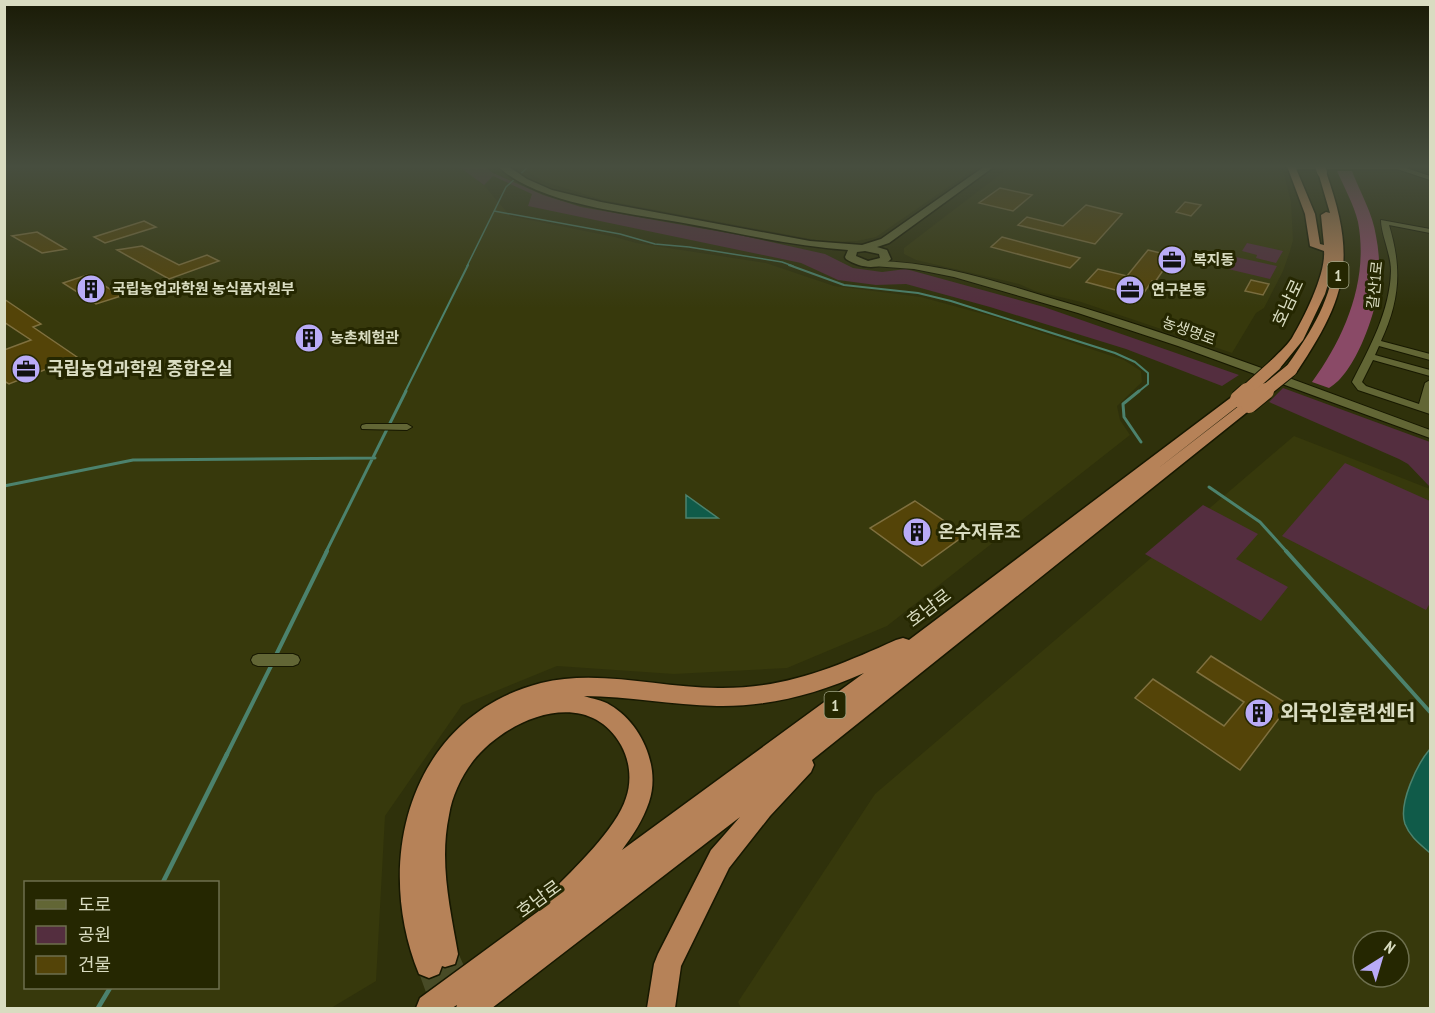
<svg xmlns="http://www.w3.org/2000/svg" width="1435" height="1013" font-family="'PT Sans Narrow','Noto Sans KR',sans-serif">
  <rect width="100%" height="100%" fill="#2f310b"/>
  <path fill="#37390c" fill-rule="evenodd" d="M5,166H458L484,185L510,216L615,237L636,243L766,263L834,286L921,297L998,318L1124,360L1141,371L1142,382L1117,406L1120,420L1130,435L887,626L787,668L674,674L557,666L462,705L385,816L376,981L331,1008H5ZM26,882H218V988H26Z
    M518,166H979L876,237L857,241L836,242L816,240L603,200L545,182Z
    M1011,166H1242L1283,170L1291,202L1293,240L1290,251L1283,271L1264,308L1256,313L1232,353L1081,302L1035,291L1019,284L916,260L904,254V248Z
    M1294,436L1430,489V1008H741L738,1002L875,794ZM1363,941H1399V977H1363Z"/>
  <path fill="#542e3f" d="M458,166H484L493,173L543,195L581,207L739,235L825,254L853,268L882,272L906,269L1044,307L1239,375L1222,386L1126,349L990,307L906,284L876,285L838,280L801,263L528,206L532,194L493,176L484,185Z
    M1247,243L1283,251L1276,263L1256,258L1257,255L1242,251Z
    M1236,257L1277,266L1270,279L1228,269Z
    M1283,388L1430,442V487L1408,464L1399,459L1269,402Z
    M1345,463L1430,501V603L1426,610L1282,536Z
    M1203,505L1258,534L1236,559L1288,587L1261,621L1145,554Z"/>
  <path fill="#8a4a67" d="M1337,171H1352C1360,192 1373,214 1376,236C1379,251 1380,268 1379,282C1377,312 1355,374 1329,388L1312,382C1345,337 1369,280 1358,222C1354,205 1344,187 1337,171Z"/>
  <path fill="#105b49" stroke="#4c826d" stroke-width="1.5" d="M686,495L718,518H686Z
    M1430,749V853C1420,844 1410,837 1405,824C1398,804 1417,764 1430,749Z"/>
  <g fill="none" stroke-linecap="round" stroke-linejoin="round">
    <path stroke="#4c826d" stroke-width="1.5" d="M494,211L620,234L655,244L689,247L782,262L793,266
      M467,266L506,187L529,166"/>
    <path stroke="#4c826d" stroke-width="2" d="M789,265L844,285L918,293L951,301L1115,353L1135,362L1148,373V384L1138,392
      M405,392L468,265"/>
    <path stroke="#4c826d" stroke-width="3" d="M1139,391L1123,404L1124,417L1141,442
      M4,486L133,460L375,458
      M1209,487L1260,522L1287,552
      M326,552L406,391"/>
    <path stroke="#4c826d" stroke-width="4" d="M1286,551L1430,712
      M276,655L327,551
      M226,756L272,664"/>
    <path stroke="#4c826d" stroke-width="4.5" d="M163,882L227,754
      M98,1008L110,988"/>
  </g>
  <path fill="#544408" stroke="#7f703f" stroke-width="1.5" d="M1000,188L1032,195L1013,211L979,203Z
    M1185,202L1201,205L1191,216L1176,212Z
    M1086,205L1122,214L1095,244L1018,225L1027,217L1063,226Z
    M144,221L156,227L105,243L94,237Z
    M37,232L66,249L42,253L12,236Z
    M1002,237L1080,258L1070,268L991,247Z
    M142,246L179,265L207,255L219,261L169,279L117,250Z
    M1148,250L1173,256L1155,282L1152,281L1141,297L1086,282L1098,269L1127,276Z
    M87,275L105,286L121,296L96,304L63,283Z
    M1251,280L1269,284L1263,295L1245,291Z
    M4,299L41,324L33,327L77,357L9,384L4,381V350L31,340L4,322Z
    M915,501L965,535L922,566L870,528Z
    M1211,656L1289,705L1240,770L1135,698L1153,679L1224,726L1244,702L1197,672Z"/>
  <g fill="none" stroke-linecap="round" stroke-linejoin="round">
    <path stroke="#484b26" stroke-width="25" stroke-dasharray="25 13" stroke-linecap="butt" d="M445,954L469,1008
      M429,964L445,1008"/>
    <g stroke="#171801" stroke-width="2">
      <path id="minor" d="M1381,220L1430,229V233L1389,225C1402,268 1400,300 1381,341L1430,354V360L1379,346L1375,355L1430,370V376L1373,360L1362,382L1366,386L1419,404L1425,383L1430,380L1429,407L1430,408V414L1358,390L1352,382C1370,347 1390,311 1391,271C1391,254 1381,234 1381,220Z
        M366,424H407L412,427L407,430L362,429L361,427L362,425Z
        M258,654H293L298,656L300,660L298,664L293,666H258L253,664L251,660L253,656Z"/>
    </g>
    <g stroke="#171801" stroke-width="2">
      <path id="tertiary" d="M1388,166H1400L1430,176V180Z
        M876,261C938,262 998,282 1057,300C1184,337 1307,385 1430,430V438L1178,346L1078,313L954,277L914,269L873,266L871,264Z"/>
    </g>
    <g stroke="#171801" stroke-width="3">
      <path id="secondary" d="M498,166H508L527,179L552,190L601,202L810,241L862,245L881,239L985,166H995L889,243L877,247L887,250L891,259C879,271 860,268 846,259L845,257L848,250C794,246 742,234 689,224C636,214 536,205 498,166ZM865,251L879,254L880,258L868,261L856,256L857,252Z
        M1285,166H1410L1406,169H1289Z"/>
    </g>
    <g stroke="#171801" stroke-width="3">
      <path id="trunk" d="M1287,166H1295L1315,214L1320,244L1324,245L1321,215L1326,212L1330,213L1318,172L1322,169L1326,172C1357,260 1347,297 1296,373L1291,374L1284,370C1307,338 1330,304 1334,264L1325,294L1303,340L1280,368H1270L1268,365L1270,362C1277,354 1286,347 1292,338C1304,318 1326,274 1324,251L1310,246L1305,214Z
        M1238,395L1245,399L1243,402L1156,470L1244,402H1254L1256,405L812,760L814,765L811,772L770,816L729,868L681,966L675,1008H647L654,964L658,954L711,850L740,817L492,1008H456L457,1005L452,1008H416L420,998L547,905L550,893C573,870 617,828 626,798C632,781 630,761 621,745C587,685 507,718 473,761C461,777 452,796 449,815C439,862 450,908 458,954L455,964L445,967L442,966L439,974L429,978L419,974C372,859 411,716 541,683C599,669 660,688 718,688C785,689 836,667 896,640L903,638L909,640L1233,396ZM864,673L622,850C633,835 643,820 649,802C661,767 641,723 610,705C603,700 592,699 584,696C628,696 672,705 717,706C768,707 817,694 864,673Z"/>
    </g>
    <use href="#minor" fill="#626635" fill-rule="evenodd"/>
    <use href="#tertiary" fill="#626635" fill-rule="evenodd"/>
    <use href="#secondary" fill="#626635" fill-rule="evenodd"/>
    <use href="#trunk" fill="#b68258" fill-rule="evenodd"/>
    <g stroke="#171801" stroke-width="11" stroke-linecap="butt">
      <path id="trunk-bridge-far2" d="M1320,166L1322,172"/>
    </g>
    <g stroke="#171801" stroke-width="14" stroke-linecap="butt">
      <path id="trunk-bridge-far1" d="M1245,392L1275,365
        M1264,392L1291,370"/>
    </g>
    <g stroke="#171801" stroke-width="18" stroke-linecap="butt">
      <path id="trunk-bridge" d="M1238,399L1247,391
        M1249,405L1266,391"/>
    </g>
    <use href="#trunk-bridge-far2" stroke="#b68258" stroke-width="10"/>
    <use href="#trunk-bridge-far1" stroke="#b68258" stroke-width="12"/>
    <use href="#trunk-bridge" stroke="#b68258" stroke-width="16"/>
  </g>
  <linearGradient id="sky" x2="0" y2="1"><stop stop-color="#1a1b06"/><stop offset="0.54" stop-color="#474e3f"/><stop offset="1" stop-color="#474e3f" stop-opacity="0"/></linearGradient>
  <rect width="1435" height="308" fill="url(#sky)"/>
  <defs>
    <g id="office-disc" transform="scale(1.5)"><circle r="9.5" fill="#b9abf7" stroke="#252701"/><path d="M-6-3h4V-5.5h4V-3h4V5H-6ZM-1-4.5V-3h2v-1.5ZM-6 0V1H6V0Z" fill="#111"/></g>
    <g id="building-disc" transform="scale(1.5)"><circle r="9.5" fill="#b9abf7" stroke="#252701"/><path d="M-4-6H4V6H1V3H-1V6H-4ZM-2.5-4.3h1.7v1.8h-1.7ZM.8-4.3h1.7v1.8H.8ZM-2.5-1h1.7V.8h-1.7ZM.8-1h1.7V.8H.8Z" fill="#111"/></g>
  </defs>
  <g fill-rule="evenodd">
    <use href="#office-disc" x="1172" y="260"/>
    <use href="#building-disc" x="91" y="289"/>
    <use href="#office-disc" x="1130" y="290"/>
    <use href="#building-disc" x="309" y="338"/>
    <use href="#office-disc" x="26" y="369"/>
    <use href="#building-disc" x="917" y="532"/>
    <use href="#building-disc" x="1259" y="713"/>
  </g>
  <g text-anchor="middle" stroke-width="6" stroke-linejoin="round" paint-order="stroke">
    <g font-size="15" font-weight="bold" fill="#d9dcc1" stroke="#252701" text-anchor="start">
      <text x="1193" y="265">복지동</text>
      <text x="112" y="294">국립농업과학원 농식품자원부</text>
      <text x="1151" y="295">연구본동</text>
      <text x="330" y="343">농촌체험관</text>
    </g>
    <g font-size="15" fill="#d9dcc1" stroke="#252701">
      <text transform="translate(1375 285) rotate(-84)" y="5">갈산1로</text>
      <text transform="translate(1189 331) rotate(20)" y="5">농생명로</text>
    </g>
    <g fill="#252701" stroke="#a3a687" stroke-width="1.5">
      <rect x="1327.5" y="262" width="21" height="26" rx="4.5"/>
      <rect x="824.5" y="692" width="21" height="26" rx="4.5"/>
    </g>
    <g font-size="16" font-weight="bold" fill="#d9dcc1">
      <text x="1338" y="281">1</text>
      <text x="835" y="711">1</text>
    </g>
    <g font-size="18" fill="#d9dcc1" stroke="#252701">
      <text transform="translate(1288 303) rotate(-65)" y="6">호남로</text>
      <text transform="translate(929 608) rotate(-37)" y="6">호남로</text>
      <text transform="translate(539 899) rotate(-36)" y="6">호남로</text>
    </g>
    <g font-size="18" font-weight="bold" fill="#d9dcc1" stroke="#252701" text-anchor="start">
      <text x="47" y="375">국립농업과학원 종합온실</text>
      <text x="938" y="538">온수저류조</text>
    </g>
    <g font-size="21" font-weight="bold" fill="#d9dcc1" stroke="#252701" text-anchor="start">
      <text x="1280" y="720">외국인훈련센터</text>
    </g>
  </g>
  <rect width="1435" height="1013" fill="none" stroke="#d9dcc1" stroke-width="12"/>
  <rect x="24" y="881" width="195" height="108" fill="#252701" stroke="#6d6f4e" stroke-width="1.5"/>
  <rect x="36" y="900" width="30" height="9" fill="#626635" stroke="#6d6f4e" stroke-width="1.5"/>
  <text x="78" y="911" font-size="18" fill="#d9dcc1">도로</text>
  <rect x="36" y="926" width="30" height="18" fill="#542e3f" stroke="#6d6f4e" stroke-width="1.5"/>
  <text x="78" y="941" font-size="18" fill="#d9dcc1">공원</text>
  <rect x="36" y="956" width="30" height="18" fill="#544408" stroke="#6d6f4e" stroke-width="1.5"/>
  <text x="78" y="971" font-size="18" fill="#d9dcc1">건물</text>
  <g transform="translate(1381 959) rotate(37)"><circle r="28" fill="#252701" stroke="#6d6f4e" stroke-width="1.5"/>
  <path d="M0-4.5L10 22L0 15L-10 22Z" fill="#b9abf7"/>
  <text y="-9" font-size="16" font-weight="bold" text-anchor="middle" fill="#d9dcc1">N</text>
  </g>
</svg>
